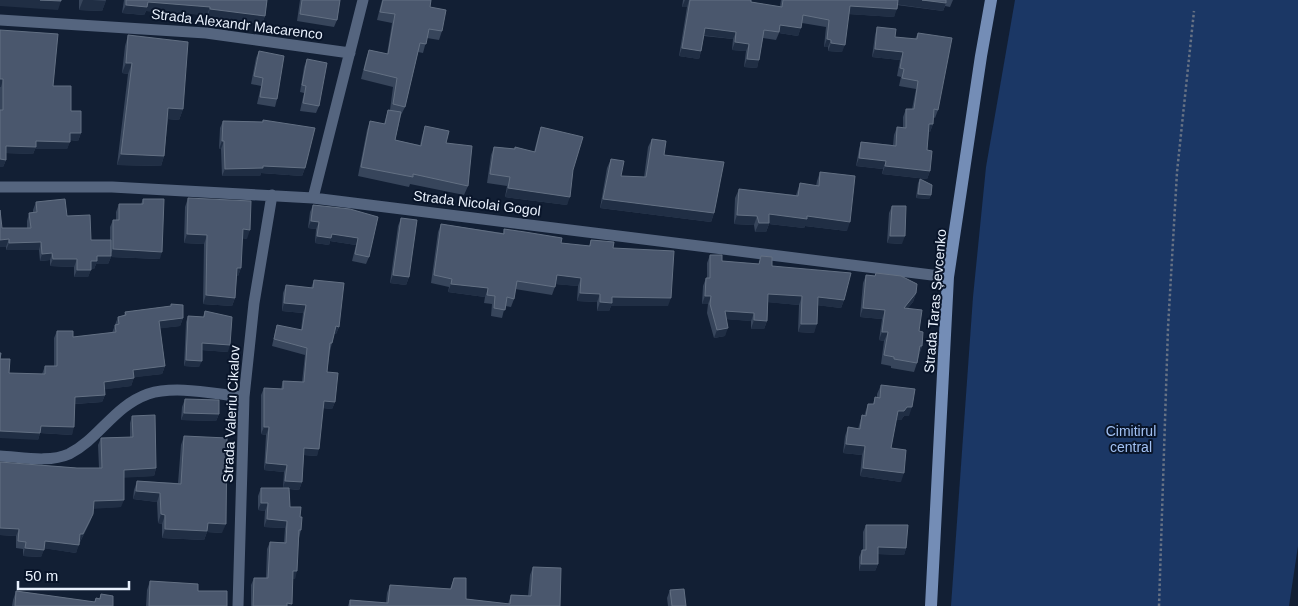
<svg xmlns="http://www.w3.org/2000/svg" width="1298" height="606" font-family="Helvetica,sans-serif">
  <rect width="100%" height="100%" fill="#121f34"/>
  <path fill="#1b3765" d="M1015,0H1298V546L1289,606H951L973,297L986,167Z"/>
  <g fill="none" stroke-linecap="round" stroke-linejoin="round">
    <path stroke="#677284" stroke-width="2.5" stroke-dasharray="2.5 2.5" stroke-linecap="butt" d="M1159,606L1168,328L1177,172L1194,11"/>
    <path stroke="#55657f" stroke-width="11" d="M0,20L206,33L350,53
      M0,187H112L313,198L948,277
      M313,198L363,0
      M0,456C21,457 49,463 69,454C99,439 114,406 148,394C176,385 214,394 244,397
      M238,606L244,397L254,303L272,195"/>
    <path stroke="#748db6" stroke-width="12" d="M931,606L948,277L981,56L991,0"/>
  </g>
  <path fill="#37455b" d="M79,0H106L102,11L79,10Z
    M124,0H267L265,16L262,24L207,17V15L146,11L144,15L122,13Z
    M300,0H340L337,20L334,27L297,21Z
    M382,0H431L430,7L442,31L439,40L427,38L423,53L418,52L405,107L401,115L395,140L420,145L422,136L425,126L446,143L468,186L464,195L410,184L409,187L358,176L367,130L370,121L384,124L388,110H390L393,87L361,79L366,59L369,50L387,54L392,23L377,20Z
    M683,0H751V2L780,7L781,0H953L950,7L945,6L943,11L897,5L894,17L849,14L842,52L828,51V47H824L826,27L802,23L798,36L779,33L776,40L763,38L757,68L744,67L746,51L732,50L733,39L704,36L701,51L699,59L679,56L687,7H682Z
    M877,27L895,37L915,39L918,33L938,110L935,118L933,117V124L930,132H929L927,150L930,171L927,179L882,174L883,169L856,166L859,149L861,142L893,145L894,135L897,127L903,128V117L906,109H912L916,89L899,86L901,77L897,76L900,60L872,57L875,35Z
    M0,30L53,86L71,111L81,133L78,141L70,140L67,149H35L33,154L6,153V160L3,167H0Z
    M128,35L183,109L179,120L168,119L164,156L161,166L117,165L128,74L122,73L125,46Z
    M259,51L277,99L275,107L257,104L261,86L251,84L256,58Z
    M307,59L319,106L316,113L300,111L304,93L300,92L304,67Z
    M263,120L305,168L302,176L261,173L260,176H222L221,149H219L220,128L223,121L262,122Z
    M541,127L573,170L567,205L505,197L507,186L487,183L491,155L494,147L514,149L515,147L534,152L538,136Z
    M652,139L664,155L714,213L711,222L600,208L607,168L611,159L621,176L644,177L648,147Z
    M820,172L847,231L805,226L804,228L769,224L766,232H755L754,225L734,224L735,198L739,189L796,195L800,183L816,186L817,181Z
    M920,179L931,195L929,199L916,198L918,183Z
    M188,198L247,239L242,238L241,268L238,276H237L235,298L232,306L203,304L204,244L184,243L185,207Z
    M143,199L160,259L111,257L108,264H96L94,269H91L88,277H74V267L50,266V260L40,261L39,250H6V247L2,228H27V221L29,213H33V210L36,202L67,216L91,240H110V227L113,220H116V212L119,204H141Z
    M313,205L350,209L369,257L366,264L352,261L356,245L330,241L329,245L315,243L316,229L308,228L310,212Z
    M892,206L902,244L887,243L889,213Z
    M401,218L409,277L406,285L390,283L398,226Z
    M441,224L503,233L504,229L561,243L589,246L591,240L613,248L668,306H611L609,311H597V302L577,301L578,286L556,284L552,295L515,289L514,299L511,307L505,306L502,318L491,316L492,304L484,303L485,297L448,292L449,287L431,283L438,232Z
    M710,255L722,261L759,264L761,256L772,266L844,300L841,308L817,305L814,333L798,332L799,305L768,302L767,321L764,329H751V321L727,319L725,336L714,338L707,313L708,304H702L703,286L706,278H707V263Z
    M876,273L916,293L913,302L907,309L919,331L922,346L919,355L917,363L914,372L891,368V366L881,364L884,341L879,340L882,319L860,317L863,283L866,275L875,276Z
    M314,280L339,327L336,334H334L332,343L330,351L327,372L335,402L332,409L323,408L317,456L304,455L302,482L299,490L289,489L290,507L300,517L301,530L299,538L295,579H292V604L291,606H251V585L254,578H266L267,549L270,542H284L285,528L264,527L265,511L258,510V496L261,488H283L284,472L264,470L266,435L261,434V395L264,388L281,389L283,381L302,382L305,355L272,346L275,332L277,325L301,330L303,313L282,311L283,293L286,285L311,288Z
    M171,304L183,318L180,326L160,328L165,366L162,374L134,377L131,386L105,389V395L102,402L75,404L72,435L40,433L38,440L0,359L9,373L42,374L45,366H54V338L57,331L73,337L112,333L118,317L124,315L125,312L171,306Z
    M205,311L228,352L202,350L199,367L184,366L186,322L188,316L203,317Z
    M881,385L909,416H904L901,420H896L891,448L901,482L860,476L862,455L843,453L845,436L848,427L858,429L862,415L864,416L868,404H873L875,397H877V394Z
    M185,399L219,414L216,421L181,420L182,407Z
    M132,416L156,468L154,476L124,477L121,507L94,508L93,514L90,522L80,542H79L76,553L44,548L41,557L23,556V549L16,548V536L0,535V462L77,468H99L98,445L101,438L130,437V423Z
    M184,436L222,533L207,532L204,540L162,538V524L158,523L157,502L133,499L134,490L137,481L178,483L181,445Z
    M866,525L906,548L904,555L878,554V564L875,571H859V557L862,550H863V532Z
    M533,567L560,606H348L350,600L386,603L387,593L390,585L450,589L454,578L466,599L508,604L511,595L528,596L530,575Z
    M150,581L198,591L227,606H146L147,590Z
    M670,590L686,606H668L667,598Z
    M16,591L94,602L96,598L99,599L101,594L113,606H12L13,600Z"/>
  <path fill="#202e44" d="M0,0H40L61,1L58,10L0,6Z
    M83,0H92L106,1L102,11L79,10Z
    M685,0H689L687,7H682Z
    M897,0H922L946,3L943,11L895,4Z
    M148,2L210,7L207,15L146,11L144,15L122,13L126,5Z
    M850,6L897,9L894,17L847,14Z
    M210,9L265,16L262,24L207,17Z
    M780,25L801,28L798,36L779,33Z
    M705,28L736,32L733,39L702,35Z
    M827,39L831,40L828,47H824Z
    M735,42L749,44L746,51L732,50Z
    M831,43L845,45L842,52L828,51Z
    M682,48L701,51L699,59L679,56Z
    M875,49L903,52L900,60L872,57Z
    M747,59L759,60L757,68L744,67Z
    M126,63H132L128,74L122,73Z
    M0,79H3L1,87H0Z
    M168,108L183,109L179,120L165,119Z
    M929,124H933L930,132H926Z
    M70,133H81L78,141L68,140Z
    M36,141L70,142L67,149H35L33,154L3,153L6,146Z
    M222,141H224L221,149H219Z
    M121,154L164,156L161,166L117,165Z
    M859,158L886,161L883,169L856,166Z
    M0,159L6,160L3,167H0Z
    M263,166L305,168L302,176L261,173L260,176H222L225,169Z
    M885,166L930,171L927,179L882,174Z
    M508,188L570,197L567,205L505,197Z
    M918,194L931,195L929,199L916,198Z
    M603,199L714,213L711,222L600,208Z
    M769,214L807,216L850,222L847,231L805,226L804,228L769,224L766,232H755L759,223Z
    M737,215L757,216L754,225L734,224Z
    M311,221L319,222L316,229L308,228Z
    M243,229L250,230L247,239L240,238Z
    M187,234L207,235L204,244L184,243Z
    M332,234L358,238L356,245L330,241L329,245L315,243L317,236Z
    M890,236H905L902,244L887,243Z
    M9,239L6,247H0V240Z
    M41,242L39,250H6L9,243Z
    M113,249L162,252L160,259L111,257L108,264H96L94,269H88L91,261L97,256H110Z
    M52,253L50,260L40,261L42,254Z
    M53,259H77L74,267L50,266Z
    M237,268H241L238,276H234Z
    M77,270H91L88,277H74Z
    M393,275L409,277L406,285L390,283Z
    M557,275L581,278L578,286L554,284Z
    M451,284L488,288L485,297L448,292Z
    M580,293L600,294L597,302L577,301Z
    M916,293L913,302L901,317L904,308Z
    M768,294L802,296L799,305L765,302Z
    M206,295L235,298L232,306L203,304Z
    M705,296H711L708,304H702Z
    M612,297L671,298L668,306H611L609,311H597L600,302Z
    M818,297L844,300L841,308L815,305Z
    M284,303L306,305L303,313L282,311Z
    M863,308L885,310L882,319L860,317Z
    M725,311L754,313L751,321L722,319Z
    M183,318L180,326L156,329L159,321Z
    M754,320L767,321L764,329H751Z
    M801,324H817L814,333L798,332Z
    M336,326L339,327L336,334H333Z
    M728,328L725,336L714,338L717,330Z
    M882,332H888L884,341L879,340Z
    M202,343L230,345L228,352L200,350Z
    M920,346H922L919,355H917Z
    M186,360L202,361L199,367L184,366Z
    M165,366L162,374L130,378L133,370Z
    M134,378L131,386L101,390L104,382Z
    M105,395L102,402L73,404L75,397Z
    M324,401L335,402L332,409L321,408Z
    M907,407H912L909,416H904L901,420H894L898,411Z
    M184,413L219,414L216,421L181,420Z
    M41,426L74,427L72,435L40,433L38,440L0,438V431Z
    M264,427H269L266,435L261,434Z
    M846,444L865,446L862,455L843,453Z
    M304,448L319,449L317,456L302,455Z
    M266,463L287,465L284,472L264,470Z
    M156,468L154,476L121,478L124,470Z
    M863,468L904,473L901,482L860,476Z
    M285,481L302,482L299,490L283,488Z
    M136,491L160,493L157,502L133,499Z
    M124,500L121,507L92,509L94,501Z
    M261,503H268L265,511L258,510Z
    M93,514L80,542H77L80,534Z
    M161,514L165,515L162,524L158,523Z
    M267,519L287,521L285,528L264,527Z
    M208,523L226,524L222,533L207,532L204,540L162,538L165,529Z
    M0,528L19,529L16,536L0,535Z
    M45,541L79,545L76,553L42,548Z
    M878,547L906,548L904,555L875,554Z
    M25,548L44,550L41,557L23,556Z
    M861,564H878L875,571H859Z
    M293,571H297L295,579H290Z
    M287,603L292,604L291,606H286Z"/>
  <path fill="#4a576d" stroke="#637083" d="M40,0H61V1Z
    M126,0H267L265,16L210,9V7L148,2L147,7L126,5Z
    M302,0H340L337,20L300,14Z
    M383,0H431L430,7L446,10L442,31L429,29L426,44L420,43L405,107L393,104L397,78L364,70L369,50L388,54L395,14L380,12Z
    M690,0H751V2L782,7L783,0H898L897,9L850,6L845,45L831,43V40L827,39L829,20L803,15L801,28L780,25L779,32L764,30L759,60L747,59L749,44L735,42L736,32L705,28L701,51L682,48Z
    M922,0H946V3Z
    M877,27L896,29L895,37L917,39L918,33L952,38L938,110L934,109L933,124H929L927,150L932,151L930,171L885,166L886,161L859,158L861,142L896,146L897,127L906,128V109H914L918,81L902,78L904,69L900,68L903,52L875,49Z
    M0,30L58,34L53,86H71V111H81V133H70V142L36,141V147L6,146V160L0,159V110H3V79H0Z
    M128,35L188,42L183,109L168,108L164,156L121,154L132,63H126Z
    M259,51L284,56L277,99L260,97L263,78L254,76Z
    M307,59L327,63L319,106L303,103L306,86L302,85Z
    M388,110L401,112L395,140L421,146L425,126L449,131L446,143L472,146L468,186L413,174V177L361,167L370,121L385,124Z
    M263,120L315,128L305,168L263,166V168L225,169L224,141H222L223,121L263,122Z
    M541,127L583,137L573,170L570,197L508,188L510,177L490,174L494,147L515,149V147L535,152Z
    M652,139L666,141L664,155L724,162L714,213L603,199L611,159L624,161L621,176L646,177Z
    M820,172L855,176L850,222L807,216V219L769,214V223H759L757,216L737,215L739,189L798,196L800,183L819,186Z
    M920,179L932,185L931,195L918,194Z
    M188,198L251,201L250,230L243,229L241,268H237L235,298L206,295L207,235L187,234Z
    M65,199L67,216L90,215L91,240H111V256H97V261H91V270H77V259H53L52,253L42,254L41,242L9,243V239L0,240V210L2,228H31L29,213L37,212L36,202Z
    M143,199H164L162,252L113,249V220H119V204H143Z
    M313,205L350,209L378,217L369,257L355,254L358,238L332,234L331,238L317,236L319,222L311,221Z
    M892,206H906L905,236H890Z
    M401,218L417,220L409,277L393,275Z
    M441,224L504,234V229L525,232L562,238L561,243L590,246L591,240L614,242L613,248L674,251L671,298L612,297V303L600,302V294L580,293L581,278L557,275L555,287L517,281L514,299L507,297L505,310L494,308L495,296L487,295L488,288L451,284L452,279L434,275Z
    M710,255H722V261L759,264L761,256L772,257V266L851,273L844,300L818,297L817,324H801L802,296L768,294L767,321L754,320V313L725,311L728,328L717,330L710,304L711,296H705L706,278H710Z
    M876,273L901,276L917,284L916,293L904,308L922,310L919,331L923,332L922,346H920L917,363L894,359V357L884,355L888,332H882L885,310L863,308L866,275L875,276Z
    M314,280L344,283L339,327L336,326L332,343H330L327,372L338,373L335,402L324,401L319,449L304,448L302,482L285,481L287,465L266,463L269,427H264V388L283,389V381L304,382L307,348L274,339L277,325L302,330L306,305L284,303L286,285L313,288Z
    M171,304L183,305V318L159,321L165,366L133,370L134,378L104,382L105,395L75,397L74,427L41,426L40,433L0,431V353H1L0,359H10L9,373L45,374V366H57V331H73V337L116,332L115,325L119,324L118,317L126,315L125,312L171,306Z
    M205,311L232,317L230,345L202,343V361L186,360L188,316L204,317Z
    M881,385L915,389L912,407H907L904,411H898L891,448L906,450L904,473L863,468L865,446L846,444L848,427L860,429L862,415L866,416L868,404H874L875,397L880,398Z
    M185,399L219,400V414L184,413Z
    M155,415L156,468L124,470V500L94,501L93,514L83,534H80L79,545L45,541L44,550L25,548L26,542L18,541L19,529L0,528V462L77,468H102L101,438L133,437L132,416Z
    M184,436L227,438L226,524L208,523L207,531L165,529V515L161,514L160,493L136,491L137,481L181,484Z
    M261,488H289L290,507H301L300,517H302L301,530H299L297,571H293L292,604L287,603V606H253L254,578H268L270,542L286,543L287,521L267,519L268,503H261Z
    M866,525H908L906,548L878,547V564H861L862,550H866Z
    M533,567L561,568L560,606H350V600L388,603L390,585L451,589L454,578H466V599L510,604L511,595L531,596Z
    M150,581L198,584V591H227V606H149Z
    M684,589L686,606H672L670,590Z
    M16,591L95,602L96,598L100,599L101,594L113,596V606H15Z"/>
  <g text-anchor="middle" stroke-width="4" stroke-linejoin="round" paint-order="stroke">
    <g font-size="14" fill="#e9f1fd" stroke="#09152a">
      <text transform="translate(237 24) rotate(7)" y="5">Strada Alexandr Macarenco</text>
      <text transform="translate(477 203) rotate(7)" y="5">Strada Nicolai Gogol</text>
      <text transform="translate(935 301) rotate(-85)" y="5">Strada Taras Șevcenko</text>
      <text transform="translate(231 414) rotate(-87)" y="5">Strada Valeriu Cikalov</text>
    </g>
    <g font-size="14" fill="#a2c1f3" stroke="#09152a">
      <text x="1131" y="436">Cimitirul<tspan x="1131" dy="16">central</tspan></text>
    </g>
  </g>
  <path d="M18 581v8h111v-8" fill="none" stroke="#e9f1fd" stroke-width="2.5"/>
  <text x="25" y="581" font-size="15" fill="#e9f1fd" stroke="#09152a" stroke-width="4" paint-order="stroke">50 m</text>
</svg>
